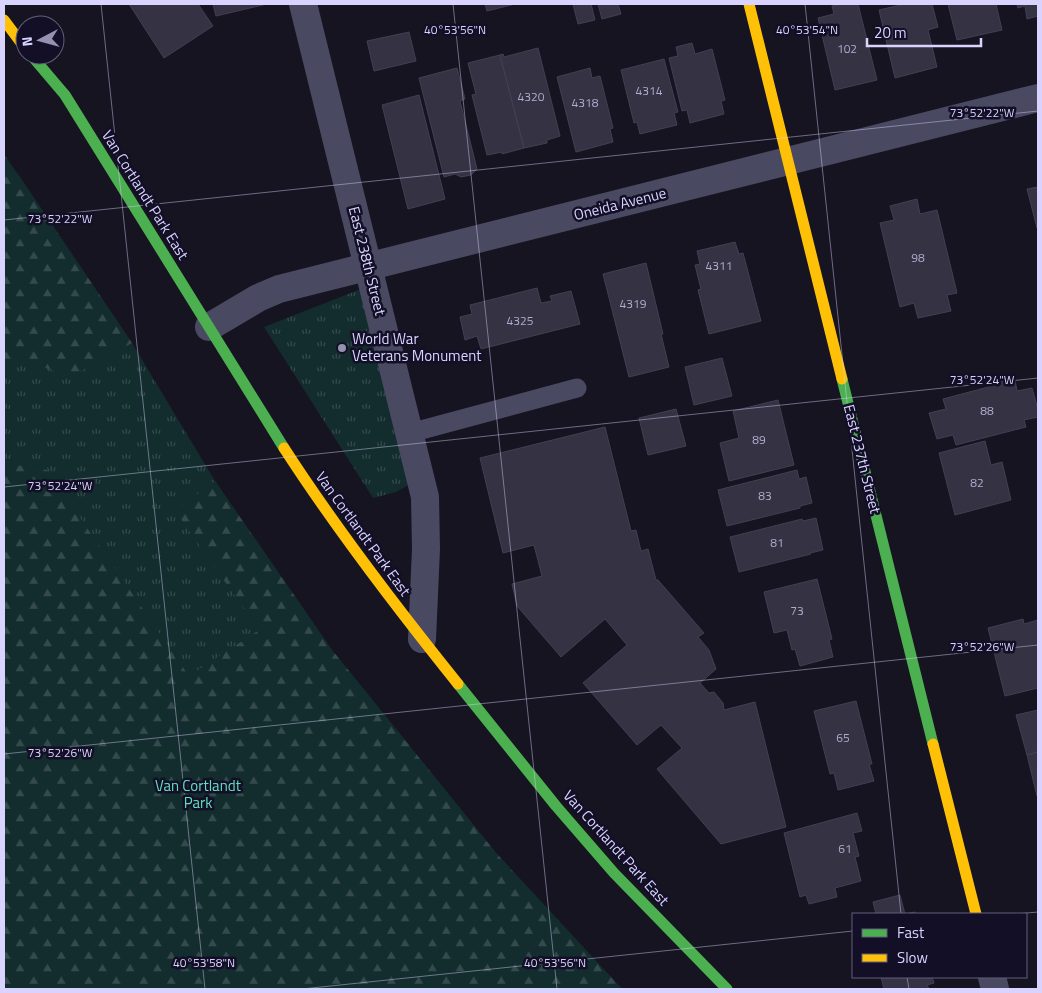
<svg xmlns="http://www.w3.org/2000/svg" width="1042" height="993" font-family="'Titillium Web',sans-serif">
  <defs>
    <pattern id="grass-tufts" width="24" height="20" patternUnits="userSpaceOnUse" patternTransform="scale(1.25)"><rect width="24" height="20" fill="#132c2d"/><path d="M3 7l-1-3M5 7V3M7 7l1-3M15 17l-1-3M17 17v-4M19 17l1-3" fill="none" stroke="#354a4c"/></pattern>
    <pattern id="forest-firs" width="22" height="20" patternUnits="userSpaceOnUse" patternTransform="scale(1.25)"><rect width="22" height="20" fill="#132c2d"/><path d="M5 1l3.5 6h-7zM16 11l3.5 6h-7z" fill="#354a4c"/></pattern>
  </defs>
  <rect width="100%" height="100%" fill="#161421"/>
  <path fill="url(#grass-tufts)" d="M4,154L132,343L215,481L332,650L497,854L622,989H4Z
    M366,287L414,482L396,492L373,498L264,327Z"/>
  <path fill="url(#forest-firs)" d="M4,169L18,174L132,343L70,377L25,360L4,361Z
    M4,463L47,470L189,676L259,630L175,511L215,481L332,650L497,854L622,989H4Z"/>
  <path fill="#343243" stroke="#433f54" d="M129,4H198L213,26L164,58Z
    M213,4H267L216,16Z
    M485,4H515L487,11Z
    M573,4H591L595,20L578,24Z
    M598,4H618L621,14L602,19Z
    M843,4H858L877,80L835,90L818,18L834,14L832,6Z
    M905,4H932L938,27L928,30L937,67L895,78L879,10Z
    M948,4H996L1002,30L957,40Z
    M1017,4H1038V16L1027,19L1025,6L1018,8Z
    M409,32L416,61L374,71L367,41Z
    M692,43L695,54L712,49L725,100L721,101L724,114L690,123L687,110L682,111L669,58L678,56L676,47Z
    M538,48L560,136L547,140V143L524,148L500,55L503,54L504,57Z
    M500,55L524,148L502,154V152L487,155L472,95L476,94L468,63Z
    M664,59L678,112L674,113L677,125L640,134L637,122L634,123L621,70Z
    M457,68L465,99L460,101L477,169L471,175L461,177L455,174L444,177L419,78Z
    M590,68L592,78L600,76L613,128L610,129L613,142L576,152L557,77Z
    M419,95L445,199L408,209L382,105Z
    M1038,187V228H1037L1027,189Z
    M917,199L920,214L937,210L957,293L947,295L951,311L918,318L914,303L900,307L880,223L894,220L890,206Z
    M735,242L739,254L743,253L761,321L709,334L698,290L701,289L695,265L700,264L697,251Z
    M646,263L663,334H661L669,367L629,377L603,274Z
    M537,288L541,303L552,301L550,296L571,291L580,324L481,349L477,336L465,340L460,317L472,314L470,305Z
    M722,358L732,396L694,405L685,367Z
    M1015,380L1017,391L1032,388L1038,410V417L1024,420L1026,427L956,445L953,435L937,439L929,413L946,409L943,399Z
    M778,400L794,465L729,481L720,443L739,438L733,411Z
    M676,409L686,446L648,455L639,418Z
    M605,427L631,531L636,530L641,551L648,549L656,580H658L704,633L698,637L709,650L716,669L700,683L709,693L714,692L723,703L724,710L755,702L786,827L721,844L657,769L682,748L661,725L637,745L583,683L627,645L605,619L561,657L517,606L512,584L542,576L534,545L503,553L480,458Z
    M985,441L991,465L1002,462L1011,500L955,515L939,453Z
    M797,470L799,479L806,477L812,503L800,506V508L727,526L718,490Z
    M816,518L823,550L810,553L811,554L739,572L730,537L802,519L803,521Z
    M817,579L832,639L829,640L833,657L800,666L795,649L792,650L787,630L774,633L764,592Z
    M1023,619L1024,624L1038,620V688L1005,696L988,628Z
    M856,701L872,764H869L874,781L838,790L834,773L830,774L814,711Z
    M1038,710V752L1027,755L1016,715Z
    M1038,752V795L1037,796L1027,755Z
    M857,813L862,831L853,833L859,856L855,857L861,881L835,888L837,897L809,904L806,895L800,897L784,833Z
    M900,895L905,914L915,912V914H876L873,902Z
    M881,977H932L934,983L927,985L929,989H884Z"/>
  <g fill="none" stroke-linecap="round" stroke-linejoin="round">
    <path stroke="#4a4962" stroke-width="19" d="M410,433L577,388"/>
    <path stroke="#4a4962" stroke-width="28" d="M303,4L425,497L426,549L422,639
      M209,327L258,298L279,289L1038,98
      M992,977L995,989"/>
    <path stroke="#4caf50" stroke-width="11" d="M31,55L65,95L284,448
      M842,379L933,744
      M458,684L556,806L614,873L727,989"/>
    <path stroke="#ffc107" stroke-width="11" d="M749,4L842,379
      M4,20L25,48
      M284,448C337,530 397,608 458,684
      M933,744L976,914"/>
  </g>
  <path fill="none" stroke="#d9d4ff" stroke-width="1" stroke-opacity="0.45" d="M101,4L205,989M453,4L557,989M805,4L901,914M4,220L1038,111M4,487L1038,378M4,754L1038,645M1016,914L1038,912M907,977L909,989M302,989L853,931"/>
  <circle fill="#9591b1" stroke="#130f26" stroke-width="2" cx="342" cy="348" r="5"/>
  <g text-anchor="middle" stroke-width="5" stroke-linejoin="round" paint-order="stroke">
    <g font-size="12" fill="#b0acd0">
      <text x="847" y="53">102</text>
      <text x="649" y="95">4314</text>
      <text x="531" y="101">4320</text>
      <text x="585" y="107">4318</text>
      <text x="918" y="262">98</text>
      <text x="719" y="270">4311</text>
      <text x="633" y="308">4319</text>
      <text x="520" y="325">4325</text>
      <text x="987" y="415">88</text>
      <text x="759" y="444">89</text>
      <text x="977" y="487">82</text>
      <text x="765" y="500">83</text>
      <text x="777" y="547">81</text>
      <text x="797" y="615">73</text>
      <text x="843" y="742">65</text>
      <text x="845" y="853">61</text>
    </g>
    <g font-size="15" fill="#d9d4ff" stroke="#130f26">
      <text transform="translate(145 195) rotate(58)" y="5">Van Cortlandt Park East</text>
      <text transform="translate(620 204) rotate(-14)" y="5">Oneida Avenue</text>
      <text transform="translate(367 261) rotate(76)" y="5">East 238th Street</text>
      <text transform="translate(862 459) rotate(76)" y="5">East 237th Street</text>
      <text transform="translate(363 534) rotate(54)" y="5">Van Cortlandt Park East</text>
      <text transform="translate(616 848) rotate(48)" y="5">Van Cortlandt Park East</text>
    </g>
    <g font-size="15" fill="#d9d4ff" stroke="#130f26" text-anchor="start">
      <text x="352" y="344">World War<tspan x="352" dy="17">Veterans Monument</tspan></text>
    </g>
    <g font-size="15" fill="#5fe0c0" stroke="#130f26">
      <text x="198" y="791">Van Cortlandt<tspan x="198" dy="17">Park</tspan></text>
    </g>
  </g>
  <g font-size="12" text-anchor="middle" fill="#d9d4ff" stroke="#130f26" stroke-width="5" stroke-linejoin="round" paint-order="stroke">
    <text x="455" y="34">40°53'56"N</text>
    <text x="807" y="34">40°53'54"N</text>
    <text x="982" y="117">73°52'22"W</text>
    <text x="60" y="223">73°52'22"W</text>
    <text x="982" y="384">73°52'24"W</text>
    <text x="60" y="490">73°52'24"W</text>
    <text x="982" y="651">73°52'26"W</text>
    <text x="60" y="757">73°52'26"W</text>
    <text x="204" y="967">40°53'58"N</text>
    <text x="555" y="967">40°53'56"N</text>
  </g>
  <rect width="1042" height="993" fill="none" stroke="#d9d4ff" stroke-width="10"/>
  <rect x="852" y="913" width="175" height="65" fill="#130f26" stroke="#625e7d"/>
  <rect x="862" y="929" width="25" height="8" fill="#4caf50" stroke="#625e7d"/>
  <text x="897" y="938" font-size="15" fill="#d9d4ff">Fast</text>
  <rect x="862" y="954" width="25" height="8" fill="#ffc107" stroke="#625e7d"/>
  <text x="897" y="963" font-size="15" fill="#d9d4ff">Slow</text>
  <g transform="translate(40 40) rotate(264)"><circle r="24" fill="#130f26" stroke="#625e7d"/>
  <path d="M0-4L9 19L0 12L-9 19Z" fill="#9591b1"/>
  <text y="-8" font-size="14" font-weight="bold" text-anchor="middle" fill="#d9d4ff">N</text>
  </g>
  <path d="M867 38v8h114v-8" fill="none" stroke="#d9d4ff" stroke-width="2.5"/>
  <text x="874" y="38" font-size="15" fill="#d9d4ff" stroke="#130f26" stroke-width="4" paint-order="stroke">20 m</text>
</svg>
